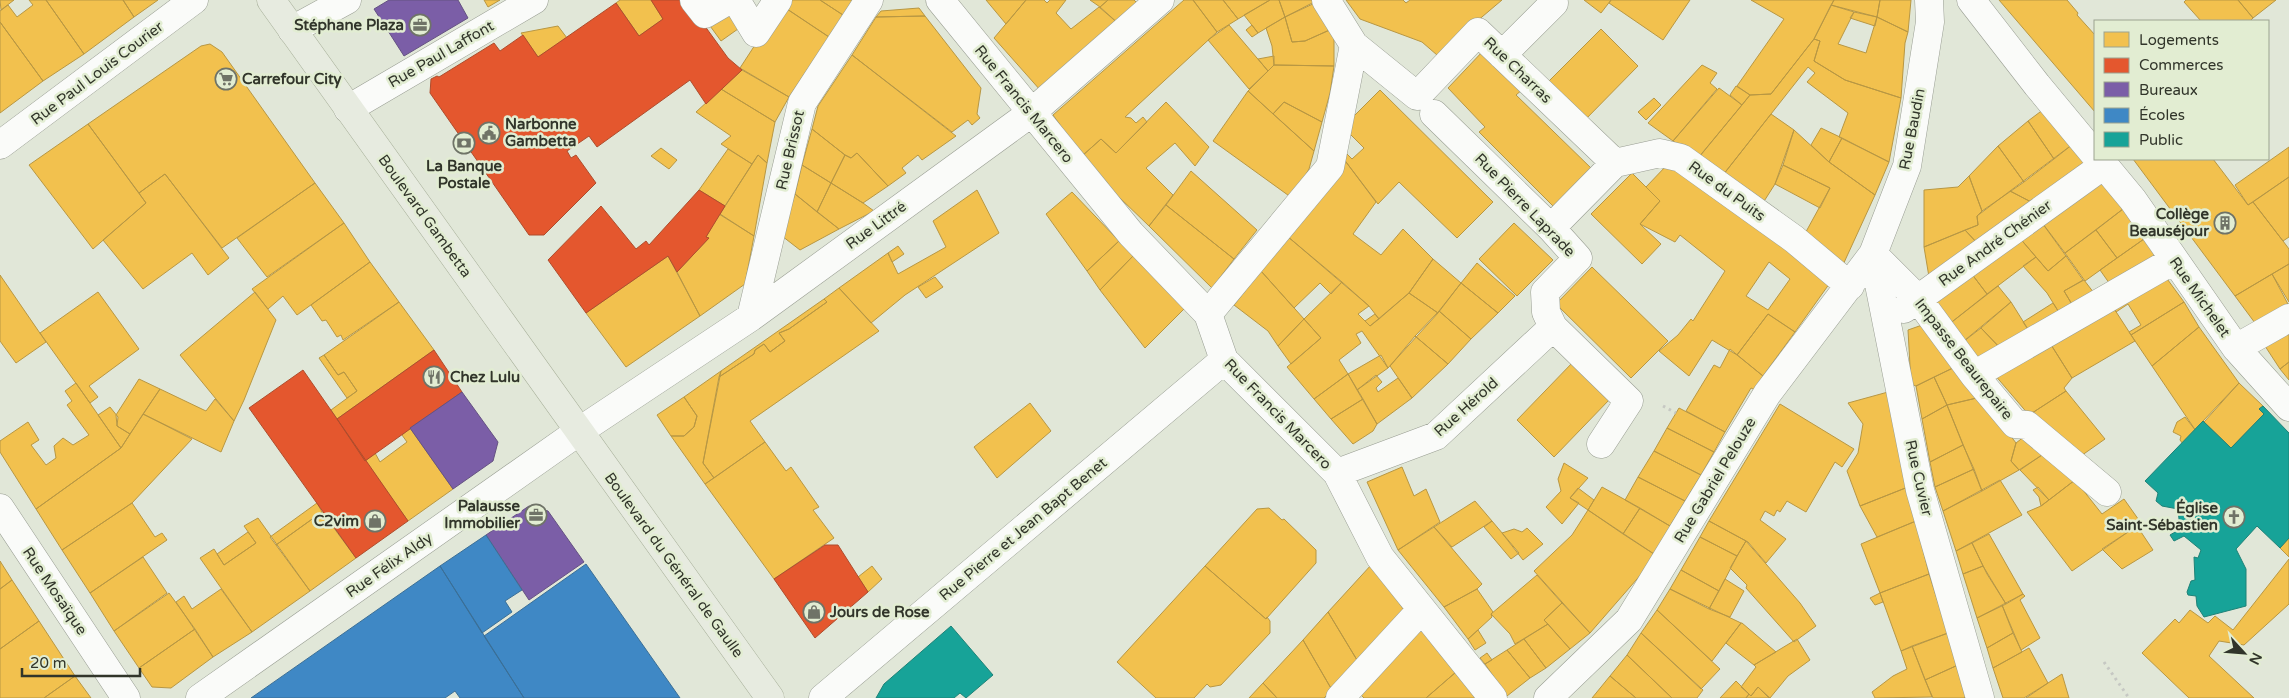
<svg xmlns="http://www.w3.org/2000/svg" width="2289" height="698" font-family="'Varela Round',sans-serif">
  <rect width="100%" height="100%" fill="#e1e7d8"/>
  <path fill="#f2c14e" stroke="#b89743" fill-rule="evenodd" d="M0,0H14L1,10Z
    M29,0H46L84,54L43,81L0,22V11L8,5L17,17L33,5Z
    M46,0H123L134,17L84,54Z
    M123,0H158L134,17Z
    M484,0H500L488,7Z
    M620,0H651L663,19L639,36L616,3Z
    M785,0H820L843,15L829,37L781,5Z
    M820,0H853L843,15Z
    M986,0H1026L1006,24Z
    M1026,0H1044L1047,3L1050,0H1066L1056,13L1071,29L1099,7L1120,25L1041,91L994,38Z
    M1090,0H1108L1100,7Z
    M1108,0H1134L1140,6L1120,25L1100,7Z
    M1184,0H1193L1217,32L1125,117L1131,118L1136,123L1143,117L1147,122L1116,153L1101,139L1082,156L1053,115Z
    M1193,0H1223L1238,19L1217,32Z
    M1223,0H1270L1238,19Z
    M1270,0H1279L1285,17L1258,33L1244,15Z
    M1279,0H1318L1285,17Z
    M1346,0H1403L1406,3L1410,0H1502L1437,55L1422,42L1360,19Z
    M1584,0H1611L1601,13Z
    M1611,0H1690L1663,40L1609,3Z
    M1751,0H1834L1814,39L1771,94L1750,95L1737,86L1784,19Z
    M1834,0H1880L1877,17L1831,5Z
    M1880,0H1911L1908,32L1877,17Z
    M1999,0H2067L2078,13L2077,15L2095,35V112Z
    M2186,0H2238L2253,18L2250,21H2201L2184,2Z
    M2238,0H2276L2253,18Z
    M731,2L745,24L721,41L705,19Z
    M1317,2L1334,28L1305,41L1292,42L1285,17Z
    M781,5L829,37L789,97L740,68Z
    M1831,5L1854,12L1838,44L1866,53L1877,17L1908,32L1905,43L1901,98L1845,80L1814,61L1820,41L1814,39Z
    M919,8L925,16L876,17L881,11Z
    M1854,12L1877,17L1875,26L1850,18Z
    M925,16L981,88L977,114L980,118L972,125L968,120L952,132L852,55L876,17Z
    M1285,17L1292,42L1305,41L1334,28V66L1274,65L1272,46L1266,28Z
    M0,22L43,81L0,113Z
    M1229,25L1268,71L1249,89L1208,40Z
    M1252,25L1258,33L1252,37L1246,30Z
    M558,26L567,38L538,57L521,33Z
    M1601,29L1638,66L1582,123L1545,85Z
    M1814,39L1820,41L1814,61L1845,80L1901,98L1889,162L1839,137L1848,113L1807,82L1815,73L1808,67L1723,175L1700,156L1750,95L1771,94Z
    M210,44L222,52L315,183L222,248L165,174L139,193L88,124L201,46Z
    M1484,50L1523,89L1516,95L1592,169L1554,207L1479,132L1485,127L1448,88Z
    M852,55L956,136L922,160L918,155L902,168L906,173L888,186L857,153L851,158L845,155L812,129L818,106Z
    M1274,56V65L1268,71L1258,59Z
    M1274,65L1334,66L1330,93L1322,122L1284,102L1273,114L1248,91Z
    M1702,65L1717,73L1710,83L1717,89L1673,141L1648,123Z
    M742,70L789,97L775,122L721,89Z
    M1736,86L1750,95L1742,105L1730,95Z
    M1719,88L1742,105L1698,158L1673,141Z
    M721,89L775,122L767,163L758,155L752,164L721,144L731,136L696,112Z
    M1380,90L1493,202L1457,238L1399,182L1378,204L1343,158L1347,154L1352,159L1364,148L1343,127Z
    M1248,91L1314,151L1309,169L1292,198L1213,141Z
    M1654,98L1661,105L1646,120L1638,112Z
    M1166,102L1209,147L1195,166L1175,143L1146,168L1173,195L1149,226L1092,171L1082,156L1101,139L1116,153Z
    M1284,102L1322,122L1314,151L1273,114Z
    M2044,109L2073,144L2054,159L2028,121Z
    M1771,114L1794,130L1775,184L1761,206L1723,175Z
    M2028,121L2054,159L2024,182L1998,146Z
    M88,124L146,203L93,249L29,165Z
    M1821,128L1842,138L1829,162L1811,145Z
    M812,129L845,155L831,183L802,165Z
    M1794,130L1829,162L1875,195L1842,267L1802,239L1830,188L1783,165Z
    M1842,138L1889,162L1875,195L1829,162Z
    M2073,144L2090,167L2035,204L2010,191Z
    M1998,146L2024,182L1982,211L1969,176Z
    M2289,147V177L2248,205L2235,185Z
    M661,148L677,160L669,169L651,156Z
    M728,149L752,164L725,206L699,190Z
    M857,153L888,186L863,203L831,183L845,155L851,158Z
    M758,155L767,163L754,236L720,214Z
    M1343,158L1376,202L1353,234L1381,255L1403,229L1433,259L1409,293L1379,319L1369,306L1287,236Z
    M2133,159H2213L2248,205L2253,202L2283,241L2289,249V264L2235,296Z
    M802,165L831,183L817,212L795,194Z
    M1667,165L1801,255L1832,280L1795,332L1768,314L1737,355L1712,340L1689,376L1659,351L1678,335L1691,319L1693,321L1725,271L1680,235L1675,242L1640,224L1660,201L1646,187ZM1769,262L1790,279L1768,310L1746,296Z
    M1783,165L1830,188L1820,208L1775,184Z
    M1191,171L1257,230L1234,259L1166,205Z
    M1632,173L1660,201L1640,224L1661,244L1642,264L1591,214Z
    M165,174L229,258L208,275L192,253L143,289L103,240L146,203L139,193Z
    M1969,176L1982,211L1977,216L1978,225L1924,247V190L1958,187Z
    M2289,177V237L2283,241L2253,202Z
    M2102,181L2123,209L2065,253L2040,220Z
    M315,183L344,223L267,277L237,238Z
    M831,183L863,203L874,211L839,229L817,212Z
    M977,190L999,233L905,295L871,323L839,288L888,253L898,274L946,247L933,221Z
    M2010,191L2035,204L1978,244L1965,230L1978,225L1977,216Z
    M1072,192L1119,241L1087,271L1046,214Z
    M795,194L839,229L800,250L782,236Z
    M1166,205L1234,259L1212,288L1149,226Z
    M2123,209L2144,239L2117,258L2096,230Z
    M719,214L754,236L745,284L700,316L677,272L709,238L706,237Z
    M2040,220L2066,256L2048,271L2018,236Z
    M344,223L370,262L297,315L283,296L268,309L252,289Z
    M1514,223L1553,260L1517,296L1479,259Z
    M1965,230L1978,244L1929,277L1924,247Z
    M2096,230L2117,258L2085,281L2065,253Z
    M1287,236L1342,282L1331,294L1320,283L1294,308L1261,271Z
    M2018,236L2036,257L1987,294L1968,269Z
    M2144,239L2162,258L2112,287L2100,270Z
    M1119,241L1133,256L1100,290L1087,271Z
    M898,246L904,254L892,262L888,253Z
    M668,256L700,316L626,367L586,313Z
    M1133,256L1187,306L1145,348L1100,290Z
    M2066,256L2083,280L2064,291L2073,306L2060,314L2047,293L2023,266L2036,257L2048,271Z
    M1433,259L1461,283L1438,313L1409,293Z
    M370,262L399,302L343,340L341,335L337,337L326,320L322,321L311,305Z
    M1477,263L1515,296L1498,313L1461,283Z
    M2289,264V302L2272,274Z
    M1592,267L1668,341L1631,378L1556,304Z
    M1968,269L1987,294L1948,325L1926,297Z
    M1261,271L1304,319L1278,346L1268,331L1234,305Z
    M2272,274L2289,306L2255,323L2235,296Z
    M0,275L46,342L16,363L0,341Z
    M2165,276L2184,302L2131,335L2129,332L2141,325L2128,304L2116,312L2111,304Z
    M935,277L943,287L926,298L918,287Z
    M2084,280L2094,293L2073,306L2064,291Z
    M1342,282L1369,306L1358,314L1370,326L1409,293L1438,313L1388,368L1362,331L1356,334L1361,343L1339,360L1348,374L1314,399L1287,367L1321,338L1304,319Z
    M1461,283L1498,313L1471,339L1439,311Z
    M1998,286L2011,302L1959,345L1948,325Z
    M839,288L879,331L750,421L765,442L714,478L703,463L719,377L754,354L755,350L764,344L770,352L785,341L779,333L789,329L827,302L824,299Z
    M98,292L139,349L89,386L98,397L90,403L40,333Z
    M255,292L276,320L244,400L234,421L180,355Z
    M824,299L827,302L789,329L779,333L785,341L770,352L764,344L755,350L754,354L719,377L721,371Z
    M399,302L434,350L337,419L331,410L357,391L344,372L338,375L324,355Z
    M2011,302L2031,334L2003,351L1981,328Z
    M2184,302L2199,327L2152,366L2131,335Z
    M2053,303L2060,314L2031,334L2023,322Z
    M2111,304L2135,341L2072,378L2048,340Z
    M1439,311L1471,339L1448,364L1415,336Z
    M1375,314L1379,319L1370,326L1365,321Z
    M1768,314L1795,332L1763,376L1737,355Z
    M1304,319L1321,338L1291,364L1278,346Z
    M1925,324L1955,367L1916,386L1911,384L1908,330Z
    M2199,327L2239,383L2196,431L2152,366Z
    M1981,328L2003,351L1980,364L1959,345Z
    M2289,330V362L2280,369L2265,346Z
    M1415,336L1448,364L1412,398L1390,366Z
    M2048,340L2072,378L2064,388L2066,391L2029,415L1994,374Z
    M1730,349L1763,376L1755,390L1751,388L1725,432L1686,411L1714,365L1720,368Z
    M324,355L338,375L344,372L357,391L347,398L319,358Z
    M1381,355L1388,368L1357,390L1348,374Z
    M1574,361L1610,399L1554,457L1517,420Z
    M2289,362V380L2280,369Z
    M1955,367L1981,397L1947,405L1934,377Z
    M721,371L703,463L714,478L705,484L671,436H684L694,427L697,416L684,397Z
    M1348,374L1363,399L1331,419L1314,399Z
    M1376,375L1382,382L1376,388L1378,392L1398,378L1412,398L1377,424L1357,390Z
    M1934,377L1947,405L1922,419L1916,386Z
    M139,379L160,389L130,434L117,426L116,415Z
    M76,383L121,448L36,509L0,452V441L28,422L39,440L31,445L46,465L56,458L54,446L63,438L73,445L89,435L67,405L72,401L65,391Z
    M2239,383L2263,406L2259,409L2264,414L2231,448L2203,421Z
    M160,389L206,411L215,399L234,421L221,452L143,414Z
    M2066,391L2105,439L2078,458L2029,415Z
    M1888,392L1908,487L1860,506L1847,471L1858,453L1863,424L1848,403Z
    M684,397L697,416L694,427L684,436H671L657,415Z
    M1981,397L2016,443L2011,461L2019,470L1982,491L1947,405Z
    M1363,399L1377,424L1373,431L1353,444L1331,419Z
    M1030,403L1051,431L997,478L974,447Z
    M1780,404L1854,449L1842,467L1835,462L1806,512L1787,501L1780,512L1777,510L1774,516L1765,511L1760,520L1786,539L1766,563L1748,542L1709,521Z
    M1947,405L1963,445L1930,462L1922,419Z
    M110,407L118,417L117,426L130,434L121,448L98,415Z
    M1679,408L1725,432L1714,452L1667,428Z
    M143,414L192,439L132,503L62,550L36,509L121,448Z
    M2185,417L2196,431L2183,444L2180,440L2181,436L2173,432L2177,422Z
    M410,428L453,489L408,521L365,461L375,453L380,462L407,442L402,435Z
    M1667,428L1714,452L1701,475L1654,451Z
    M2025,436L2045,453L2019,470L2011,461L2016,443Z
    M765,442L786,471L791,467L819,507L813,510L834,538L774,579L705,484Z
    M1963,445L1974,469L1935,487L1930,462Z
    M1654,451L1701,475L1685,501L1638,477Z
    M2045,453L2075,480L2049,500L2020,470Z
    M1564,463L1588,478L1570,498L1579,503L1562,524L1546,507L1561,491L1558,479Z
    M1402,467L1414,496L1426,489L1440,522L1398,550L1367,482Z
    M1974,469L1982,491L1943,511L1935,487Z
    M1638,477L1685,501L1670,526L1625,500Z
    M2000,480L2022,515L1956,551L1943,511Z
    M2075,480L2102,514L2124,499L2141,523L2072,571L2027,512L2041,506Z
    M1602,487L1640,508L1623,534L1588,510Z
    M1908,487L1916,521L1877,537L1860,506Z
    M2038,487L2049,500L2041,506L2039,497L2033,490Z
    M1578,488L1594,500L1588,510L1570,498Z
    M1475,501L1492,521L1452,547L1434,527Z
    M132,503L155,537L162,533L167,540L90,593L62,550Z
    M317,503L322,512L276,545L270,537Z
    M1269,508L1282,520L1284,519L1316,550V563L1266,619L1205,566L1257,509Z
    M1640,508L1675,529L1657,556L1623,534Z
    M1588,510L1657,556L1590,633L1534,571L1572,535Z
    M322,512L356,558L310,591L276,545Z
    M258,518L310,591L252,632L200,558L214,549L224,565L256,543L244,526Z
    M1492,521L1519,553L1511,559L1484,527Z
    M1709,521L1746,541L1737,556L1700,537Z
    M1916,521L1929,574L1880,593L1861,544Z
    M2137,526L2153,550L2122,569L2102,549Z
    M1434,527L1482,584L1477,589L1444,607L1398,550Z
    M1527,528L1543,544L1523,560L1502,533L1514,529L1522,532Z
    M248,532L256,543L224,565L217,554Z
    M1989,534L2023,594L2006,604L1987,574L1972,543Z
    M1700,537L1737,556L1719,591L1681,570Z
    M2289,538V557L2280,548Z
    M1746,541L1800,603L1816,626L1794,642L1746,588L1747,585L1730,568Z
    M1972,543L1983,566L1963,574L1956,551Z
    M143,557L167,593L114,631L90,593Z
    M2289,559V604L2244,645L2219,641L2209,656L2254,698H2189L2142,653L2175,619L2179,623L2190,610L2208,623L2215,616L2233,630Z
    M0,561L12,580L0,589Z
    M1372,564L1404,610L1357,660L1328,612Z
    M872,566L882,579L868,592L858,577Z
    M1205,566L1266,619L1267,617L1270,621V633L1221,685L1210,687L1207,684L1194,698H1156L1117,662Z
    M1983,566L2006,604L1977,618L1963,574Z
    M1681,570L1719,591L1709,609L1670,589Z
    M1929,574L1948,633L1901,651L1880,593Z
    M1537,575L1562,603L1544,620L1548,624L1515,644L1510,634L1491,614Z
    M1725,579L1744,591L1730,617L1709,609Z
    M12,580L39,621L0,649V589Z
    M221,589L252,632L213,657L176,602L184,596L192,609Z
    M1477,589L1493,612L1491,614L1492,617L1468,639L1444,607Z
    M1670,589L1741,623L1712,661L1657,610Z
    M169,593L195,629L139,668L114,631Z
    M1880,593L1883,602L1875,605L1870,598Z
    M2023,594L2025,596L2020,600L2040,638L2021,650L2002,605Z
    M1562,603L1590,633L1570,649L1544,620Z
    M2002,605L2013,633L1987,648L1977,618Z
    M1657,610L1720,669L1701,689L1641,633Z
    M1328,612L1357,660L1332,690L1303,640Z
    M39,621L75,676L44,698H0V649Z
    M1741,623H1742L1776,652L1754,665L1727,644L1726,643Z
    M1548,624L1570,649L1546,668L1524,639Z
    M195,629L213,657L171,688L152,687L139,668Z
    M1421,630L1456,672L1426,698H1364L1361,695Z
    M1478,630L1486,643L1475,650L1468,639Z
    M1641,633L1703,690L1697,698H1672L1627,655Z
    M1948,633L1958,665L1925,680L1912,646Z
    M2013,633L2022,652L1993,668L1987,648Z
    M1524,639L1546,668L1530,678L1507,650Z
    M1797,639L1810,660L1788,676L1770,698L1758,687L1751,696L1741,687L1756,667L1754,665Z
    M1303,640L1332,690L1324,698H1277L1263,683Z
    M1912,646L1932,697L1875,698L1872,692L1893,676L1907,669L1901,651Z
    M2029,648L2048,683L2024,698H2003L1993,668Z
    M1507,650L1530,678L1507,696L1485,664Z
    M1487,653L1492,660L1485,664L1480,658Z
    M1627,655L1672,698H1636L1610,676Z
    M1958,665L1968,694L1964,698H1933L1925,680Z
    M1456,672L1476,698H1426L1433,692Z
    M2062,674L2069,698H2026L2048,683Z
    M75,676L91,698H44Z
    M1610,676L1636,698H1592Z
    M1736,681L1749,694L1746,698H1720Z
    M1263,683L1277,698H1249Z
    M1758,687L1769,698H1746L1749,694L1751,696Z"/>
  <path fill="#e4572e" stroke="#ae4d2d" d="M651,0H686L728,58L742,70L706,104L690,80L597,147L589,136L567,151L571,158L576,155L596,183L544,235H529L430,93L431,79L437,76L439,77L494,43L500,51L523,35L538,57L616,3L639,36L663,19Z
    M699,190L725,206L706,237L709,238L677,272L668,256L586,313L548,260L601,206L636,249L646,241L649,245Z
    M434,350L462,392L365,461L337,419Z
    M303,370L408,521L356,558L249,408Z
    M825,545H838L868,592L815,638L774,579Z"/>
  <path fill="#7b5ea7" stroke="#655282" d="M389,0H458L468,18L404,56L374,9Z
    M462,392L498,442L493,461L453,489L410,428Z
    M529,506L548,511L584,562L529,600L486,535Z"/>
  <path fill="#3f88c5" stroke="#3b6f96" d="M486,535L522,590L505,601L512,612L482,633L440,566Z
    M586,564L680,698H524L484,636Z
    M440,566L524,698H460L455,691L445,698H251Z"/>
  <path fill="#17a398" stroke="#1f8277" d="M2263,406L2289,433V538L2280,548L2257,526L2236,549L2246,569V606L2204,617L2197,606L2196,596L2188,595L2187,592L2191,581L2195,580L2194,557L2198,558L2201,550L2184,536L2174,541L2170,535L2180,529L2178,509L2162,506L2156,501L2158,493L2145,481L2203,421L2231,448L2264,414L2259,409Z
    M951,626L993,675L966,698L960,693L954,698H876L884,684Z"/>
  <g fill="none" stroke-linecap="round" stroke-linejoin="round">
    <g stroke="#989d92" stroke-width="29">
      <path id="minor" d="M694,0L705,14L729,0
        M736,0L756,33L778,0
        M940,0L1131,234L1208,314L1224,360L1337,473L1380,557L1493,698
        M1971,0L2037,85L2095,155
        M292,30L347,0
        M1354,45L1417,96L1478,32L1615,163
        M1502,55L1554,3
        M348,109L534,0
        M1434,114L1551,228L1578,258L1545,292L1546,312L1553,327L1629,401L1601,444
        M0,145L194,0
        M2099,159L2133,200L2236,348L2289,407
        M1551,228L1615,163L1660,153L1681,158L1794,239L1850,286
        M1873,254L1920,490L1980,698
        M1873,254L1918,299L1974,375L2015,424L2027,425L2107,492
        M1904,309L2104,165
        M1208,314L1330,167L1354,45L1326,0
        M751,317L802,103L869,0
        M2236,348L2289,318
        M1974,375L2174,260
        M1337,473L1436,436L1553,327
        M0,508L126,698
        M200,698L578,432L751,317L1031,113L1160,0
        M823,698L1224,360
        M1340,698L1421,610
        M1548,698L1629,620L1767,394L1873,254L1907,166L1930,22L1929,0"/>
    </g>
    <g stroke="#a7af99" stroke-width="29">
      <path id="major" d="M271,0L770,698"/>
    </g>
    <path stroke="#c6c8c3" stroke-width="3" stroke-dasharray="2.5 4" stroke-linecap="butt" d="M1663,406L1676,413
      M2104,662L2129,698"/>
    <use href="#minor" stroke="#fafbf9" stroke-width="28"/>
    <use href="#major" stroke="#e7ebe0" stroke-width="28"/>
  </g>
  <defs>
    <g id="office-ring" transform="scale(1.125)"><circle r="9.5" fill="#e2edd2" stroke="#6f7367" stroke-width="1.5"/><path d="M-6-3h4V-5.5h4V-3h4V5H-6ZM-1-4.5V-3h2v-1.5ZM-6 0V1H6V0Z" fill="#6f7367"/></g>
    <g id="supermarket-ring" transform="scale(1.125)"><circle r="9.5" fill="#e2edd2" stroke="#6f7367" stroke-width="1.5"/><path d="M-6-5.5h2.5l.6 2H6L4.5 2H-2.5L-4.4-4H-6ZM-1.5 3.2a1.3 1.3 0 1 0 .1 0ZM3 3.2a1.3 1.3 0 1 0 .1 0Z" fill="#6f7367"/></g>
    <g id="civic-ring" transform="scale(1.125)"><circle r="9.5" fill="#e2edd2" stroke="#6f7367" stroke-width="1.5"/><path d="M-.6-6.5H3V-4.5H.6V-3L4-1V1h2V6H-6V1h2V-1L-.6-3ZM-1.2 2.5V6h2.4V2.5Z" fill="#6f7367"/></g>
    <g id="bank-ring" transform="scale(1.125)"><circle r="9.5" fill="#e2edd2" stroke="#6f7367" stroke-width="1.5"/><path d="M-6-4H6V4H-6ZM0-2.3a2.3 2.3 0 1 0 0 4.6a2.3 2.3 0 1 0 0-4.6Z" fill="#6f7367"/></g>
    <g id="building-ring" transform="scale(1.125)"><circle r="9.5" fill="#e2edd2" stroke="#6f7367" stroke-width="1.5"/><path d="M-4-6H4V6H1V3H-1V6H-4ZM-2.5-4.3h1.7v1.8h-1.7ZM.8-4.3h1.7v1.8H.8ZM-2.5-1h1.7V.8h-1.7ZM.8-1h1.7V.8H.8Z" fill="#6f7367"/></g>
    <g id="restaurant-ring" transform="scale(1.125)"><circle r="9.5" fill="#e2edd2" stroke="#6f7367" stroke-width="1.5"/><path d="M-5-6h1v4h1v-4h1v4h1v-4h1v5L-1.5 .5V6h-2V.5L-5-1ZM5-6V6H3V1.5H1.5Q1.5-4 5-6Z" fill="#6f7367"/></g>
    <g id="church-ring" transform="scale(1.125)"><circle r="9.5" fill="#e2edd2" stroke="#6f7367" stroke-width="1.5"/><path d="M-1.2-6h2.4v3.5h3.3v2.4h-3.3V6h-2.4V-.1h-3.3v-2.4h3.3Z" fill="#6f7367"/></g>
    <g id="shop-ring" transform="scale(1.125)"><circle r="9.5" fill="#e2edd2" stroke="#6f7367" stroke-width="1.5"/><path d="M-5-2.5h2.3a2.7 3.5 0 0 1 5.4 0H5L5.5 6h-11ZM-1.5-2.5h3a1.5 2.3 0 0 0-3 0Z" fill="#6f7367"/></g>
  </defs>
  <g fill-rule="evenodd">
    <use href="#office-ring" x="420" y="25"/>
    <use href="#supermarket-ring" x="226" y="79"/>
    <use href="#civic-ring" x="489" y="133"/>
    <use href="#bank-ring" x="464" y="143"/>
    <use href="#building-ring" x="2225" y="223"/>
    <use href="#restaurant-ring" x="434" y="377"/>
    <use href="#office-ring" x="536" y="515"/>
    <use href="#church-ring" x="2234" y="517"/>
    <use href="#shop-ring" x="375" y="521"/>
    <use href="#shop-ring" x="814" y="612"/>
  </g>
  <g text-anchor="middle" stroke-width="5" stroke-linejoin="round" paint-order="stroke">
    <g font-size="15" font-weight="bold" fill="#31352a" stroke="#e2edd2" text-anchor="end">
      <text x="404" y="30">Stéphane Plaza</text>
      <text x="242" y="84" text-anchor="start">Carrefour City</text>
      <text x="505" y="129" text-anchor="start">Narbonne<tspan x="505" dy="17">Gambetta</tspan></text>
      <text x="464" y="171" text-anchor="middle">La Banque<tspan x="464" dy="17">Postale</tspan></text>
      <text x="2209" y="219">Collège<tspan x="2209" dy="17">Beauséjour</tspan></text>
      <text x="450" y="382" text-anchor="start">Chez Lulu</text>
      <text x="520" y="511">Palausse<tspan x="520" dy="17">Immobilier</tspan></text>
      <text x="2218" y="513">Église<tspan x="2218" dy="17">Saint-Sébastien</tspan></text>
      <text x="359" y="526">C2vim</text>
      <text x="830" y="617" text-anchor="start">Jours de Rose</text>
    </g>
    <g font-size="15" fill="#31352a" stroke="#e2edd2">
      <text transform="translate(441 54) rotate(-30)" y="5">Rue Paul Laffont</text>
      <text transform="translate(1518 70) rotate(44)" y="5">Rue Charras</text>
      <text transform="translate(97 73) rotate(-37)" y="5">Rue Paul Louis Courier</text>
      <text transform="translate(1024 104) rotate(51)" y="5">Rue Francis Marcero</text>
      <text transform="translate(1912 129) rotate(-79)" y="5">Rue Baudin</text>
      <text transform="translate(790 150) rotate(-77)" y="5">Rue Brissot</text>
      <text transform="translate(1727 191) rotate(36)" y="5">Rue du Puits</text>
      <text transform="translate(1525 205) rotate(46)" y="5">Rue Pierre Laprade</text>
      <text transform="translate(425 216) rotate(54)" y="5">Boulevard Gambetta</text>
      <text transform="translate(876 225) rotate(-36)" y="5">Rue Littré</text>
      <text transform="translate(1995 243) rotate(-36)" y="5">Rue André Chénier</text>
      <text transform="translate(2200 297) rotate(55)" y="5">Rue Michelet</text>
      <text transform="translate(1964 359) rotate(52)" y="5">Impasse Beaurepaire</text>
      <text transform="translate(1466 407) rotate(-42)" y="5">Rue Hérold</text>
      <text transform="translate(1278 414) rotate(46)" y="5">Rue Francis Marcero</text>
      <text transform="translate(1919 478) rotate(77)" y="5">Rue Cuvier</text>
      <text transform="translate(1715 480) rotate(-59)" y="5">Rue Gabriel Pelouze</text>
      <text transform="translate(1023 529) rotate(-40)" y="5">Rue Pierre et Jean Bapt Benet</text>
      <text transform="translate(389 565) rotate(-35)" y="5">Rue Félix Aldy</text>
      <text transform="translate(674 565) rotate(54)" y="5">Boulevard du Général de Gaulle</text>
      <text transform="translate(55 591) rotate(56)" y="5">Rue Mosaïque</text>
    </g>
  </g>
  <rect x="2094" y="20" width="175" height="140" fill="#e2edd2" stroke="#9ba38f"/>
  <rect x="2104" y="32" width="25" height="15" fill="#f2c14e" stroke="#9ba38f"/>
  <text x="2139" y="45" font-size="15" fill="#31352a">Logements</text>
  <rect x="2104" y="58" width="25" height="15" fill="#e4572e" stroke="#9ba38f"/>
  <text x="2139" y="70" font-size="15" fill="#31352a">Commerces</text>
  <rect x="2104" y="82" width="25" height="15" fill="#7b5ea7" stroke="#9ba38f"/>
  <text x="2139" y="95" font-size="15" fill="#31352a">Bureaux</text>
  <rect x="2104" y="108" width="25" height="15" fill="#3f88c5" stroke="#9ba38f"/>
  <text x="2139" y="120" font-size="15" fill="#31352a">Écoles</text>
  <rect x="2104" y="132" width="25" height="15" fill="#17a398" stroke="#9ba38f"/>
  <text x="2139" y="145" font-size="15" fill="#31352a">Public</text>
  <g transform="translate(2244 653) rotate(116)" stroke="#e2edd2" stroke-width="4" paint-order="stroke">
  <path d="M0-4L9 19L0 12L-9 19Z" fill="#31352a"/>
  <text y="-8" font-size="14" font-weight="bold" text-anchor="middle" fill="#31352a">N</text>
  </g>
  <path d="M22 668v8h118v-8" fill="none" stroke="#31352a" stroke-width="2.5"/>
  <text x="30" y="668" font-size="15" fill="#31352a" stroke="#e2edd2" stroke-width="4" paint-order="stroke">20 m</text>
</svg>
